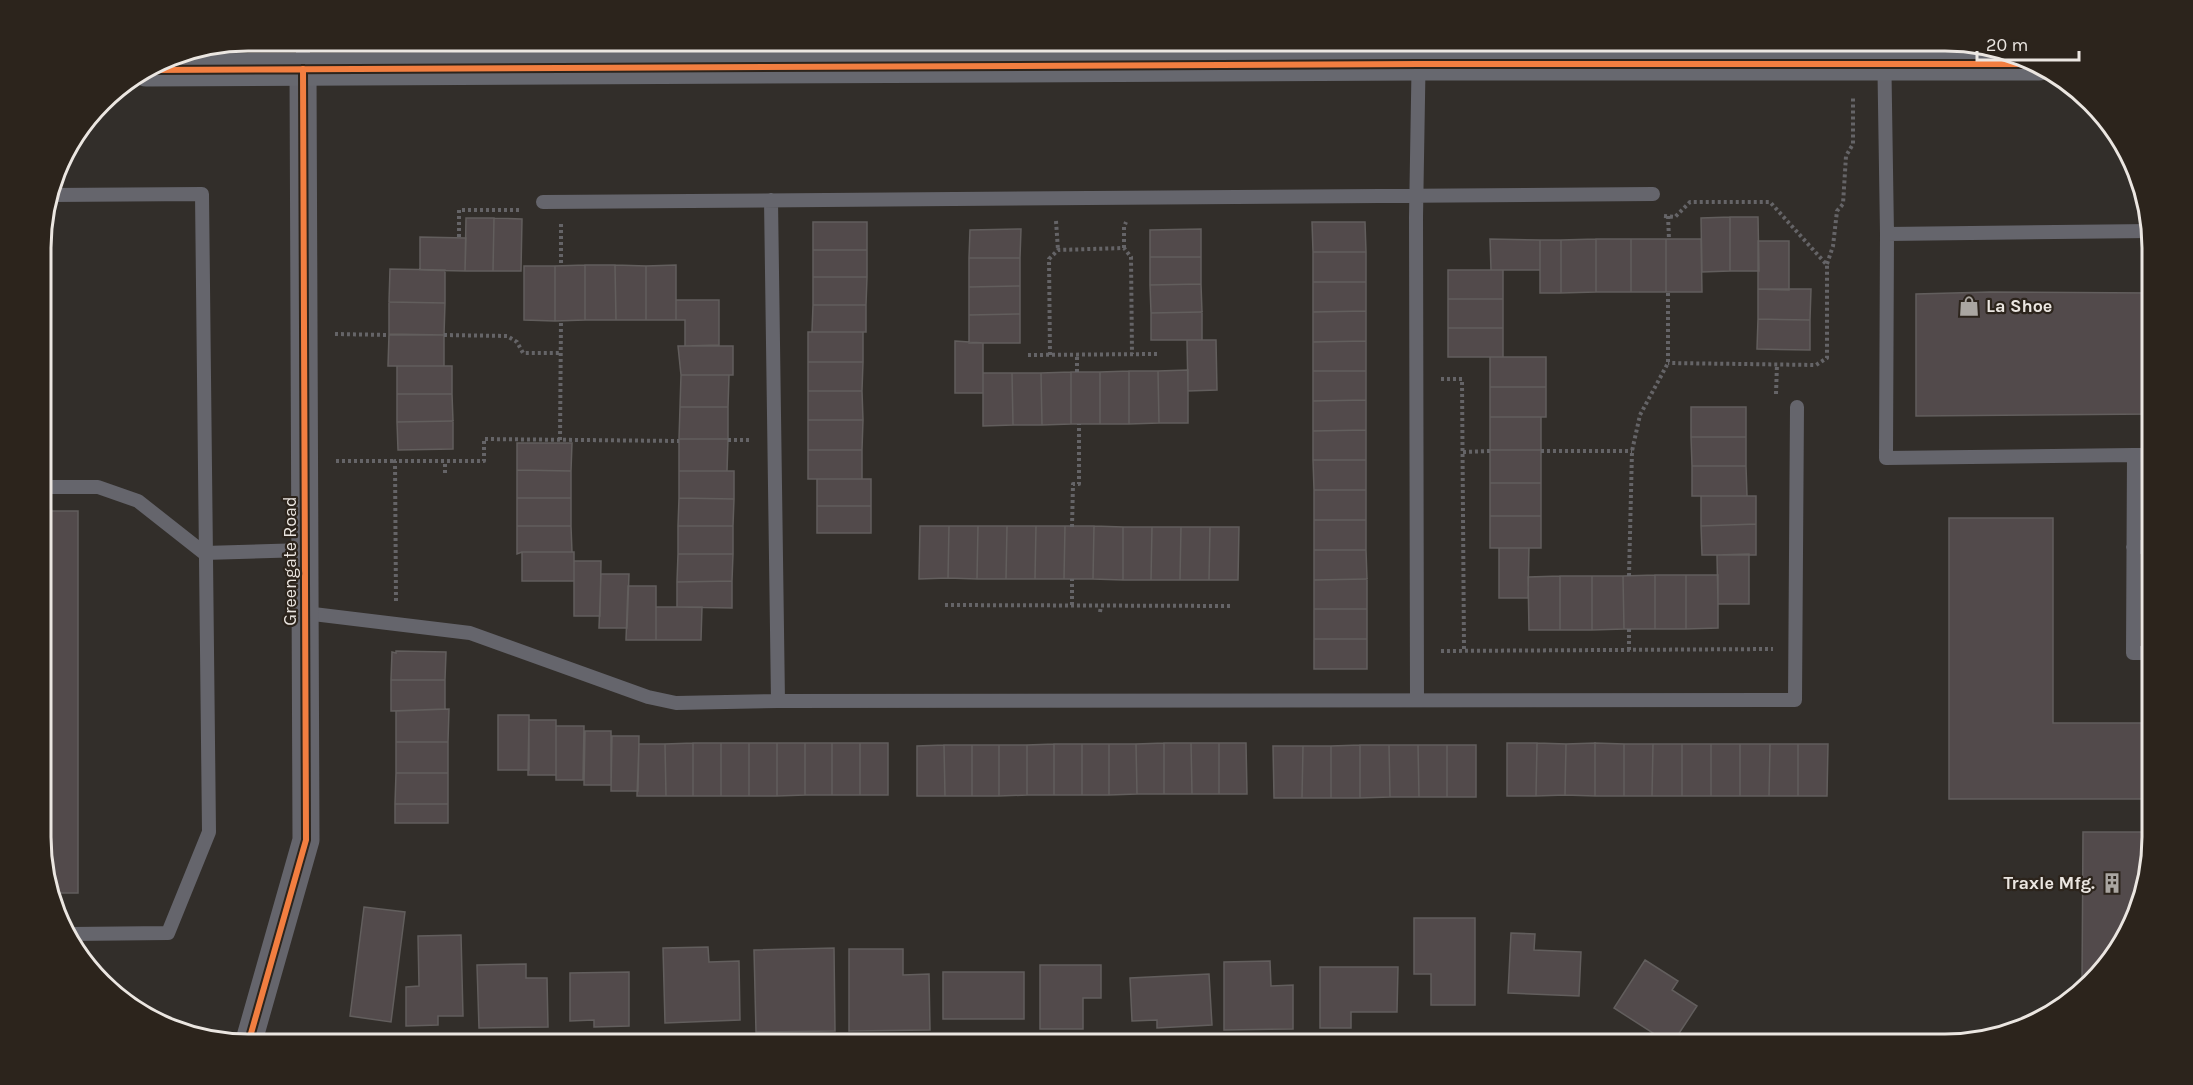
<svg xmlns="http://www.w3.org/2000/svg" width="2193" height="1085" font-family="Karla,sans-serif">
  <rect width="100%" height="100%" fill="#322e2a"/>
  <path fill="#524a4b" stroke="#625e5d" stroke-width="1.5" d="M1730,217H1758L1759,271H1730Z
    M1730,217V271L1702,272L1701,218Z
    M466,218H494L493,271H465Z
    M494,218L522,219L521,271H493Z
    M813,222H867V250H813Z
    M1312,222H1365L1366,252H1313Z
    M1021,229L1020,258H969L970,230Z
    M1201,229V257H1150V230Z
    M420,237L466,238L465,271L420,270Z
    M1490,239L1540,240V270H1491Z
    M1596,239V292L1561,293V240Z
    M1596,239H1631V292H1596Z
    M1631,239H1666V292H1631Z
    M1666,239H1701L1702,292H1666Z
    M1540,240H1561V293H1540Z
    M1758,241H1789V290L1758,289Z
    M813,250H867V277H813Z
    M1313,252H1366V282H1313Z
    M1150,257H1201V284L1150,285Z
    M969,258H1020V286L969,287Z
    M585,265H615L616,320H585Z
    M585,265V320L555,321V266Z
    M615,265L646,266V320H616Z
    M676,265V320H646V266Z
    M524,266H555V321L524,320Z
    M390,269L445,270V303L389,302Z
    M1448,270H1503V299H1448Z
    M813,277H867L866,305H813Z
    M1313,282H1366V311L1313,312Z
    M1201,284L1202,312L1151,313L1150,285Z
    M1020,286V314L969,315V287Z
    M1758,289H1811L1810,320L1758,319Z
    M1990,292L2151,293V414L1916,416V294Z
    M1448,299H1503V328H1448Z
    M676,300H719V345L685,346V320H676Z
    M389,302L445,303L444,335H389Z
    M813,305H866V332H812Z
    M1366,311V341L1313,342V312Z
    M1202,312V340H1151V313Z
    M1020,314V343H969V315Z
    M1758,319L1810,320V350L1757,349Z
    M1448,328H1503V357H1448Z
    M808,332H863V362H808Z
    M389,334L444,335V366H388Z
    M1187,340H1216L1217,390L1188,391Z
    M955,341L983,343V393H955Z
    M1366,341V371H1313V342Z
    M678,346H733V375H681Z
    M1490,357H1546V387H1490Z
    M808,362H863L862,391H808Z
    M397,366H452V394H397Z
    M1188,370V423H1159L1158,371Z
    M1129,371H1158L1159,423L1129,424Z
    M1129,371V424H1100V372Z
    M1313,371H1366V400L1313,401Z
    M1071,372H1100V424H1071Z
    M1071,372V424L1042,425L1041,373Z
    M983,373H1012L1013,425L983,426Z
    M1012,373H1041L1042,425H1013Z
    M681,375H729L728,407H680Z
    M1490,387H1546V417H1490Z
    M808,391H862L863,420H808Z
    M397,394H452L453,421L397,422Z
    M1366,400V430L1313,431V401Z
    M680,407H728V439H679Z
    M1691,407H1746V437H1691Z
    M1490,417H1541V450H1490Z
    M808,420H863L862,450H808Z
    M453,421V449L398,450L397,422Z
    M1366,430V460H1313V431Z
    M1691,437H1746V466H1692Z
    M679,439H728L727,471H679Z
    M517,443H572L571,471L517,470Z
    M808,450H862V479H808Z
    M1490,450H1541V483H1490Z
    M1313,460H1366V490H1314Z
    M1692,466H1746L1747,496H1692Z
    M517,470L571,471V498H517Z
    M679,471H734V499L679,498Z
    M817,479H871V506H817Z
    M1490,483H1541V516H1490Z
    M1314,490H1366V520H1314Z
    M1701,496H1756V524L1701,526Z
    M517,498H571V526H517Z
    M679,498L734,499L733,526H678Z
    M817,506H871V533H817Z
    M42,511H78V893H54L42,865Z
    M1490,516H1541V548H1490Z
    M1949,518H2053V723H2152V799H1949Z
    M1314,520H1366V550H1314Z
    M1756,524V555H1702L1701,526Z
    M517,526H571L572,552H522L517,554Z
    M678,526H733V554H678Z
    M920,526H949L948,578L919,579Z
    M949,526H978L977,579L948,578Z
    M978,526H1007L1006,579H977Z
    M1007,526H1036L1035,579H1006Z
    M1036,526H1065L1064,579H1035Z
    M1065,526H1094L1093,579H1064Z
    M1094,526L1123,527V580L1093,579Z
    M1123,527H1152L1151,580H1123Z
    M1152,527H1181L1180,580H1151Z
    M1181,527H1210L1209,580H1180Z
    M1210,527H1239L1238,580H1209Z
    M1499,548H1529L1528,598H1499Z
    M1314,550H1366L1367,579L1314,580Z
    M522,552H574V581H522Z
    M678,554H733L732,581L677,582Z
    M1749,554V604H1718L1717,555Z
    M574,561H601L600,616H574Z
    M601,574H629L627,628H599Z
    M1655,575H1686V629H1655Z
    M1655,575V629H1624L1623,576Z
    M1686,575H1718V628L1686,629Z
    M1560,576H1592V630H1560Z
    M1560,576V630H1529L1528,577Z
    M1592,576H1623L1624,629L1592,630Z
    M1367,579V609H1314V580Z
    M732,581V608L677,607V582Z
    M628,586H656V640H626Z
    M656,607H702L701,640H656Z
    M1314,609H1367V639H1314Z
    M1314,639H1367V669H1314Z
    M396,651L446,652L445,680H391L392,652L396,653Z
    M391,680H445V709L391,711Z
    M449,709L448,742H396V711Z
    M498,715H529V770H498Z
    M529,720H556V775H528Z
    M556,726H584L583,780H556Z
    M585,731H611V785H584Z
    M612,736H639L638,791H611Z
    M396,742H448V773H396Z
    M693,743H721V796H693Z
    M693,743V796H666L665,744Z
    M721,743H749V796H721Z
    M749,743H777V796H749Z
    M777,743H805V795L777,796Z
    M805,743H832V795H805Z
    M832,743H860V795H832Z
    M860,743H888V795H860Z
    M1164,743V794H1137L1136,744Z
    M1164,743H1191L1192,794H1164Z
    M1191,743H1219V794H1192Z
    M1219,743H1246L1247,794H1219Z
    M1507,743H1537L1536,796H1507Z
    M1537,743L1566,744L1565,795L1536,796Z
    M1595,743L1624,744V796H1595Z
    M1595,743V796L1565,795L1566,744Z
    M639,744H665L666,796H637Z
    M1054,744V795H1027V745Z
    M1054,744H1082V795H1054Z
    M1082,744H1109V795H1082Z
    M1109,744H1136L1137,794L1109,795Z
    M1624,744H1653L1652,796H1624Z
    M1653,744H1682V796H1652Z
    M1682,744H1711V796H1682Z
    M1711,744H1740V796H1711Z
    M1740,744H1770L1769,796H1740Z
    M1770,744H1798V796H1769Z
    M1798,744H1828L1827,796H1798Z
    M944,745L945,796H917V746Z
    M944,745H972V796H945Z
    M972,745H999V796H972Z
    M999,745H1027V795L999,796Z
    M1360,745V798H1331V746Z
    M1360,745H1389L1390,797L1360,798Z
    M1389,745H1418L1419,797H1390Z
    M1418,745H1447V797H1419Z
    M1447,745H1476V797H1447Z
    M1273,746H1303L1302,798H1274Z
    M1303,746H1331V798H1302Z
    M396,773H448V804H395Z
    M395,804H448V823H395Z
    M2083,832H2152V838L2131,929L2082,985Z
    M364,907L405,912L391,1022L350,1016Z
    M1414,918H1475V1005H1431V974H1414Z
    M1511,933L1535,934L1534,950L1581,952L1579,996L1508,993Z
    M461,935L463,1016H438V1025L406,1026V987L419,986L418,936Z
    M708,947L709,962L739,961L740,1020L665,1023L663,948Z
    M834,948L835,1031L756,1032L754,950Z
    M849,949H903V975L929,974L930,1030L849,1031Z
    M1645,960L1678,981L1672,990L1697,1006L1672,1044H1670L1614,1008Z
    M1270,961L1271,986L1293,985V1029L1224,1030V962Z
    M526,964V978H547L548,1027L479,1028L477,965Z
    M1040,965H1101V998H1083V1029H1040Z
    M1320,967H1398L1397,1012H1351V1028H1320Z
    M629,972V1026L594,1027V1020L570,1021V973Z
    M943,972H1024V1019H943Z
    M1209,974L1212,1025L1157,1028V1020L1132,1021L1130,978Z"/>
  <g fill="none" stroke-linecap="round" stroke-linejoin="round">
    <path stroke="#656467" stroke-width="4" stroke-dasharray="3 3" stroke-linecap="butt" d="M1664,216L1675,217L1690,202H1770L1827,265V358L1816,365L1668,363
      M1668,216L1669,239
      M1056,221L1058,250
      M561,224V265
      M459,237V210H521
      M1124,248V227L1126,222
      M1827,264L1833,246L1837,211L1843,204L1846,156L1853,144V97
      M335,334L389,335
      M444,335L507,336L517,342L523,353H561
      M1028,355L1157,354
      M1050,355L1049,259L1058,250L1124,248L1131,257L1132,354
      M1077,372V354
      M1441,379H1462L1464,651
      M1776,394L1777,364
      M560,440L561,320
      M728,440H750
      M1541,451H1632
      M1463,452L1490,451
      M336,461H395
      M445,473V461
      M1072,527L1073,484H1079V424
      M1629,576L1632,451L1640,415L1668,363V292
      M396,601L395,461H484V439L679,441
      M945,605L1232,606
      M1072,605V579
      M1100,612L1101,606
      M1629,629V650
      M1441,651L1773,649"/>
    <path stroke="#65656c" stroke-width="14" d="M1884,40L1887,234L1886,458L2134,455L2133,653H2152
      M779,66V40
      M303,69V40
      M51,195L202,194L209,832L168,933L71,934
      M771,200L778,701
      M543,202L1653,194
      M1887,234L2151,231
      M2134,455H2151
      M42,487H98L138,501L204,553L305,550
      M2133,547H2152
      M305,613L470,633L648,697L676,703L778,701L1795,700L1797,407
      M1417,700L1416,217L1419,40"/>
    <path stroke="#65656c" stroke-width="27" d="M248,1044L306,840L303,69"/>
    <path stroke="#67686f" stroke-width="33" d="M146,70L1419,64H2039"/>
    <g stroke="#2c241c" stroke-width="10">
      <path id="cycleway" d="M146,70L1419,64H2039
        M248,1044L306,840L303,69"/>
    </g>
    <use href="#cycleway" stroke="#f27e40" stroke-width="6"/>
  </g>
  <defs>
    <g id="shop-bare" transform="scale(1.62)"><path d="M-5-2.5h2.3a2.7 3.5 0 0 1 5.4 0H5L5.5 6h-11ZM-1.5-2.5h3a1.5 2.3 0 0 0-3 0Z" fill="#aaa6a1" stroke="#2c241c" stroke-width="2.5" paint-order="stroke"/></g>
    <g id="building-bare" transform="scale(1.62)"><path d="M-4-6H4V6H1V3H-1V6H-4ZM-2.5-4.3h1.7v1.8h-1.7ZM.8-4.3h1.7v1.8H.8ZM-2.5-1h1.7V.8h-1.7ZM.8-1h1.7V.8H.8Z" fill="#aaa6a1" stroke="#2c241c" stroke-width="2.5" paint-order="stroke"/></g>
  </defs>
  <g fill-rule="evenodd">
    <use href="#shop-bare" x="1969" y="306"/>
    <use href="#building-bare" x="2112" y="883"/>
  </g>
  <g text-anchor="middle" stroke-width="4.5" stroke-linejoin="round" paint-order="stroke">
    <g font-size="18" font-weight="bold" fill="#ebe6e1" stroke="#2c241c" text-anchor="start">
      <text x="1986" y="312">La Shoe</text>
      <text x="2095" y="889" text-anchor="end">Traxle Mfg.</text>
    </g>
    <g font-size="18" fill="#ebe6e1" stroke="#2c241c">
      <text transform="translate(290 561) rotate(-90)" y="6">Greengate Road</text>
    </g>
  </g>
  <path d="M0 0H2193V1085H0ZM248 51H1945A197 197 0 0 1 2142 248V837A197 197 0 0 1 1945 1034H248A197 197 0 0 1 51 837V248A197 197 0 0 1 248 51Z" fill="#2c241c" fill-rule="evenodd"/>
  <path fill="none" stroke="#ebe6e1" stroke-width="3" d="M248 51H1945A197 197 0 0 1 2142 248V837A197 197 0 0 1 1945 1034H248A197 197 0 0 1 51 837V248A197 197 0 0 1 248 51Z"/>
  <path d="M1977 51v9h102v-9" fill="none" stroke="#ebe6e1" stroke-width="3"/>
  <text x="1986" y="51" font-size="18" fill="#ebe6e1" stroke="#2c241c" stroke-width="4.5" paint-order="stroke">20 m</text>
</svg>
